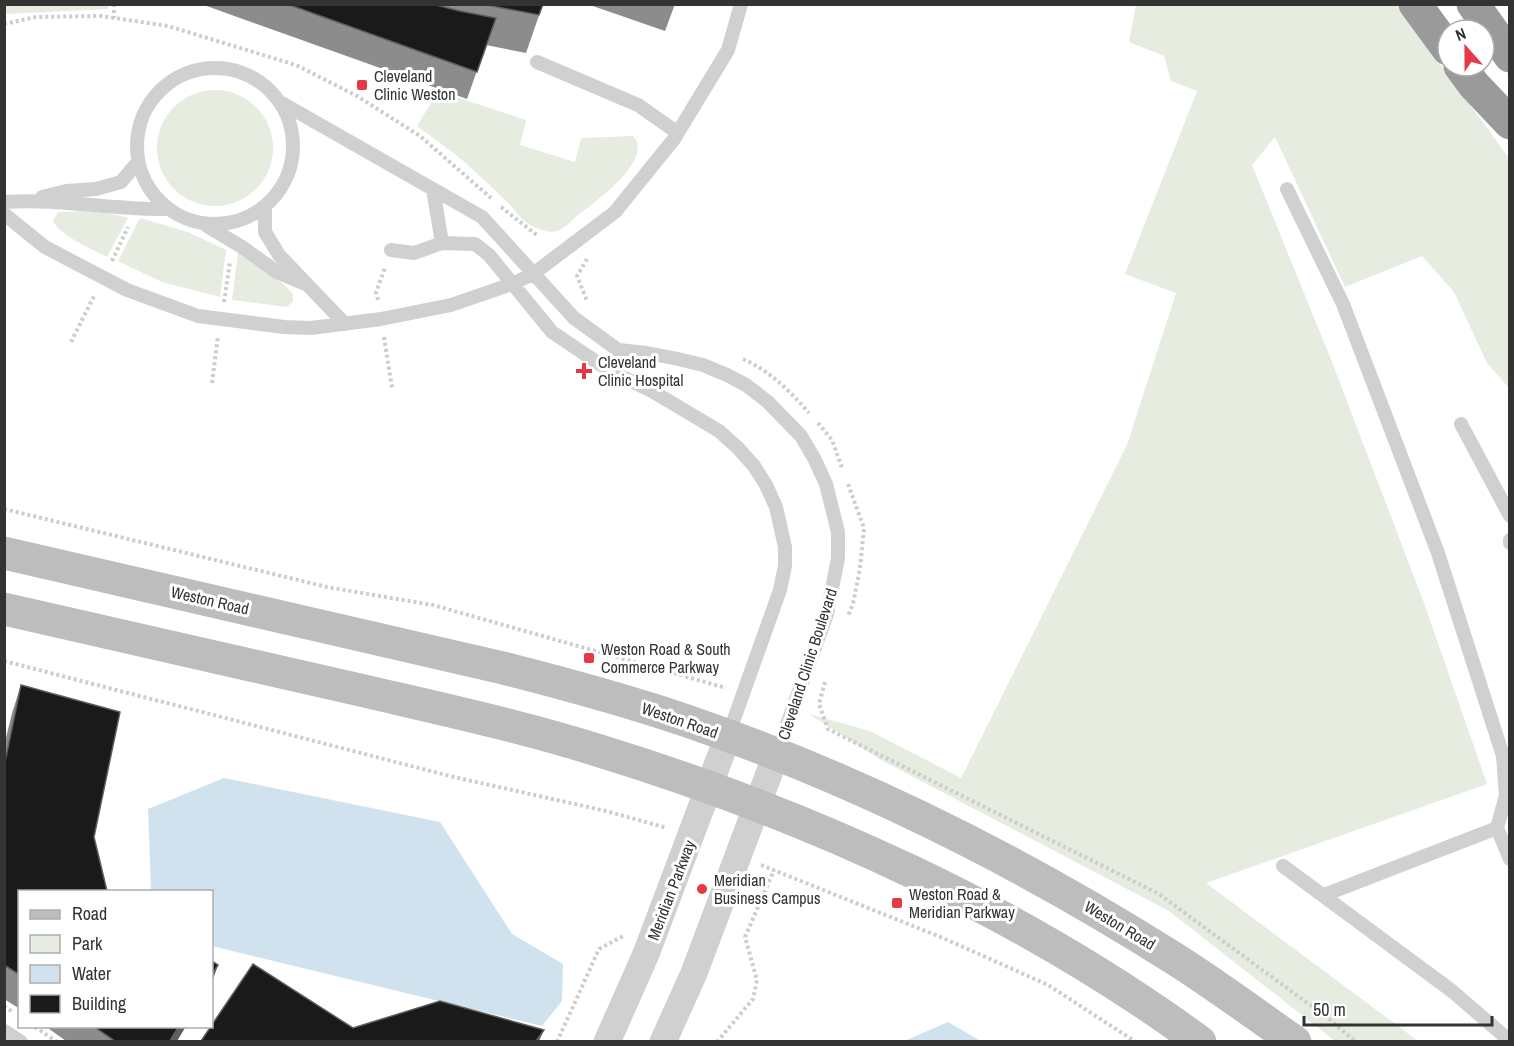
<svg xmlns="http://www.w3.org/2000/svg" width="1514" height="1046" font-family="'Archivo Narrow',sans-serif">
  <rect width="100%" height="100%" fill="#fff"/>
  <path fill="#e6ecdf" d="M5,4H108V9L5,14Z
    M1136,5H1397L1509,158V388L1487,363L1454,292L1422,256L1345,287L1275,137L1252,165L1332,362L1424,603L1487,784L1206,883L1418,1041H1335L1169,911L881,760L809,714L870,731L961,778L1127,445L1176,293L1125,274L1197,91L1171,81L1164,56L1129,42Z
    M157 148a58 58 0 1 1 116 0a58 58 0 1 1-116 0Z
    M438,91L526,120L520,145L575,162L581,138L633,136C655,159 595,202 579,214C573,219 564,229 557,231C550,233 540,230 534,227C522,222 517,212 508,203C495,190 481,177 468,165C452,151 434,139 417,126Z
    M58,212C80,211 106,211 128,218L107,257C92,249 60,236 53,221Z
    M140,218L188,232L226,250L220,297L162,282L118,261Z
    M238,253C257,265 279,277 293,294V301L287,307L232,300Z"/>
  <path fill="#cfe2ee" d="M224,778L440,822L512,934L563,964L562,1001L542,1026L212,946V892L151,891L148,809Z
    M948,1022L981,1041H904Z"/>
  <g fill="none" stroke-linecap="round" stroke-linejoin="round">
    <path stroke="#cdcdcd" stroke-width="4" stroke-dasharray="3 3" stroke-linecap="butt" d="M114,4V18
      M4,24L36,17L101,16L168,26L296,65L357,96L420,136L491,198
      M501,207L538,236
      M587,259L577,276L587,301
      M112,261L128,227
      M378,300L376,292L385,268
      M224,302L230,262
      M384,337L392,388
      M71,342L95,294
      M743,359C770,371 790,391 809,413
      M212,383L218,336
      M818,423L832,440L842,468
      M848,484L864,528L860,568L853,604L848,616
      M4,509L327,587L433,605L726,688
      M4,661L454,777L606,811L667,828
      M825,682L819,704L828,729L1159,894L1329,1019L1356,1042
      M761,865L943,938L1048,985L1136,1042
      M4,1006L14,1013
      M35,1027L57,1042
      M557,1042L599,949L625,935
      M717,1042L753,999L757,980L745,937L774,870"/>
    <path stroke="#d0d0d0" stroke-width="14" d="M537,62L638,105L678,133
      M137 146a78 78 0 1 1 156 0a78 78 0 1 1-156 0Z
      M280,102L482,217L574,318L618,350L647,353L678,359L703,365L727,375L746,385L768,402L801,436L814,458L826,484L838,532V558L827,614L776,755
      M433,189L442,243
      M1287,189L1343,304L1438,553L1503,756L1506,795L1497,828
      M42,197L66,191L96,189L121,182L137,163
      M4,202C59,198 112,210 166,209
      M265,206V232L279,255L345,324
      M4,214L45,247L127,290L198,316L284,327L311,328L381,319L451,305L512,284L533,274L615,212L674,139L728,50L741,4
      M207,226L242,247L277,272L303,283
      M391,250L414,253L442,243L475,244L489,255L552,332L610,371L652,391L719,431L738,448L754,466L766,485L776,507L785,547V566L780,590L728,736
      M1461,424L1510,516
      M1510,540V543
      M1283,866L1452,991L1510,1041
      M1324,895L1497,828L1510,859
      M4,1031L21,1042"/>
    <path stroke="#d0d0d0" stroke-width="27" d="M607,1042L646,954L728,736
      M663,1042L694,973L776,755"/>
    <path stroke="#bdbdbd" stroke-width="33" d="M4,553L503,668C566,684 629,701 690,722C861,781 1023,863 1175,959C1216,985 1255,1014 1295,1042
      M4,609C126,637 248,664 369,692C446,710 524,727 600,751C809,815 1023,912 1200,1042"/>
    <path stroke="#9a9a9a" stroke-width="33" d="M1415,4L1448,49
      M1473,4L1510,56
      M1460,66L1474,85L1510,123"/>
  </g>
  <path fill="#8c8c8c" d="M201,4H543L526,53L486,45L467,99Z
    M587,4H675L665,31Z
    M21,685L20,891V1009L4,999V746L12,713Z
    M45,1026H186L177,1041H66Z"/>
  <path fill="#5f5f5f" d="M218,965L212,982V975Z
    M179,1026H186L177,1041H170Z
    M544,1030L539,1041H536Z"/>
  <path fill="#1a1a1a" stroke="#5f5f5f" stroke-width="1.5" d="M287,4H432L460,11L496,18L477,72Z
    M482,4H543L539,15Z
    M21,685L120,712L94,837L107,891H108H20V975L4,965V767Z
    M212,961L218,965L212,975Z
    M253,964L353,1028L440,1001L544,1030L536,1041H201Z
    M93,1026H179L170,1041H115Z"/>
  <g fill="#e63946" stroke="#fff" stroke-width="2">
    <rect x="356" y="79" width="12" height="12" rx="3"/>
    <path d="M581 362h6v6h6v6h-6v6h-6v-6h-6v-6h6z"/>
    <rect x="583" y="652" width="12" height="12" rx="3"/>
    <circle cx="702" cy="889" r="6"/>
    <rect x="891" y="897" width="12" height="12" rx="3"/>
  </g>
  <g text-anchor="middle" stroke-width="6" stroke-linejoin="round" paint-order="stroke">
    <g font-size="16" fill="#333" stroke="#fff" text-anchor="start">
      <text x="374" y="82">Cleveland<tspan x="374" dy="18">Clinic Weston</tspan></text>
      <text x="598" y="368">Cleveland<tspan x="598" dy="18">Clinic Hospital</tspan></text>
      <text x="601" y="655">Weston Road &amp; South<tspan x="601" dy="18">Commerce Parkway</tspan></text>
      <text x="714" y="886">Meridian<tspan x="714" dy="18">Business Campus</tspan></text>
      <text x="909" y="900">Weston Road &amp;<tspan x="909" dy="18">Meridian Parkway</tspan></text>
    </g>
    <g font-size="16" fill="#333" stroke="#fff">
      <text transform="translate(210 600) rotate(13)" y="6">Weston Road</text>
      <text transform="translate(807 664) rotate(-72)" y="6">Cleveland Clinic Boulevard</text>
      <text transform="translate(680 720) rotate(19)" y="6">Weston Road</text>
      <text transform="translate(671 890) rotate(-69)" y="6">Meridian Parkway</text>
      <text transform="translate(1120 925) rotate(31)" y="6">Weston Road</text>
    </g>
  </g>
  <rect width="1514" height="1046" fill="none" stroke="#333333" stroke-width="12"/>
  <rect x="18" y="890" width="195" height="138" fill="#ffffff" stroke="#adadad" stroke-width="1.5"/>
  <rect x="30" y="910" width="30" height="9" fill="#bdbdbd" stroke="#adadad" stroke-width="1.5"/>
  <text x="72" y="920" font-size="18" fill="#333333">Road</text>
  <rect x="30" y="935" width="30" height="18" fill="#e6ecdf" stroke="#adadad" stroke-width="1.5"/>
  <text x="72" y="950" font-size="18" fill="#333333">Park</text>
  <rect x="30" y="965" width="30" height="18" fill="#cfe2ee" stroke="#adadad" stroke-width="1.5"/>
  <text x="72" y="980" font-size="18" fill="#333333">Water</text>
  <rect x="30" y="995" width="30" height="18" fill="#1a1a1a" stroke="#adadad" stroke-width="1.5"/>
  <text x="72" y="1010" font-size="18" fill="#333333">Building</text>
  <g transform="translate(1466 48) rotate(339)"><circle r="28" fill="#ffffff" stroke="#adadad" stroke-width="1.5"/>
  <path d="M0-4.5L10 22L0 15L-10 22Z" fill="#e63946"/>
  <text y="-9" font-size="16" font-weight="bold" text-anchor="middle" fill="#333333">N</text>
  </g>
  <path d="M1304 1016v9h188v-9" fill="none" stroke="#333333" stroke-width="3"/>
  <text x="1313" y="1016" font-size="18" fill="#333333" stroke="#ffffff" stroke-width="4.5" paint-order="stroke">50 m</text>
</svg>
